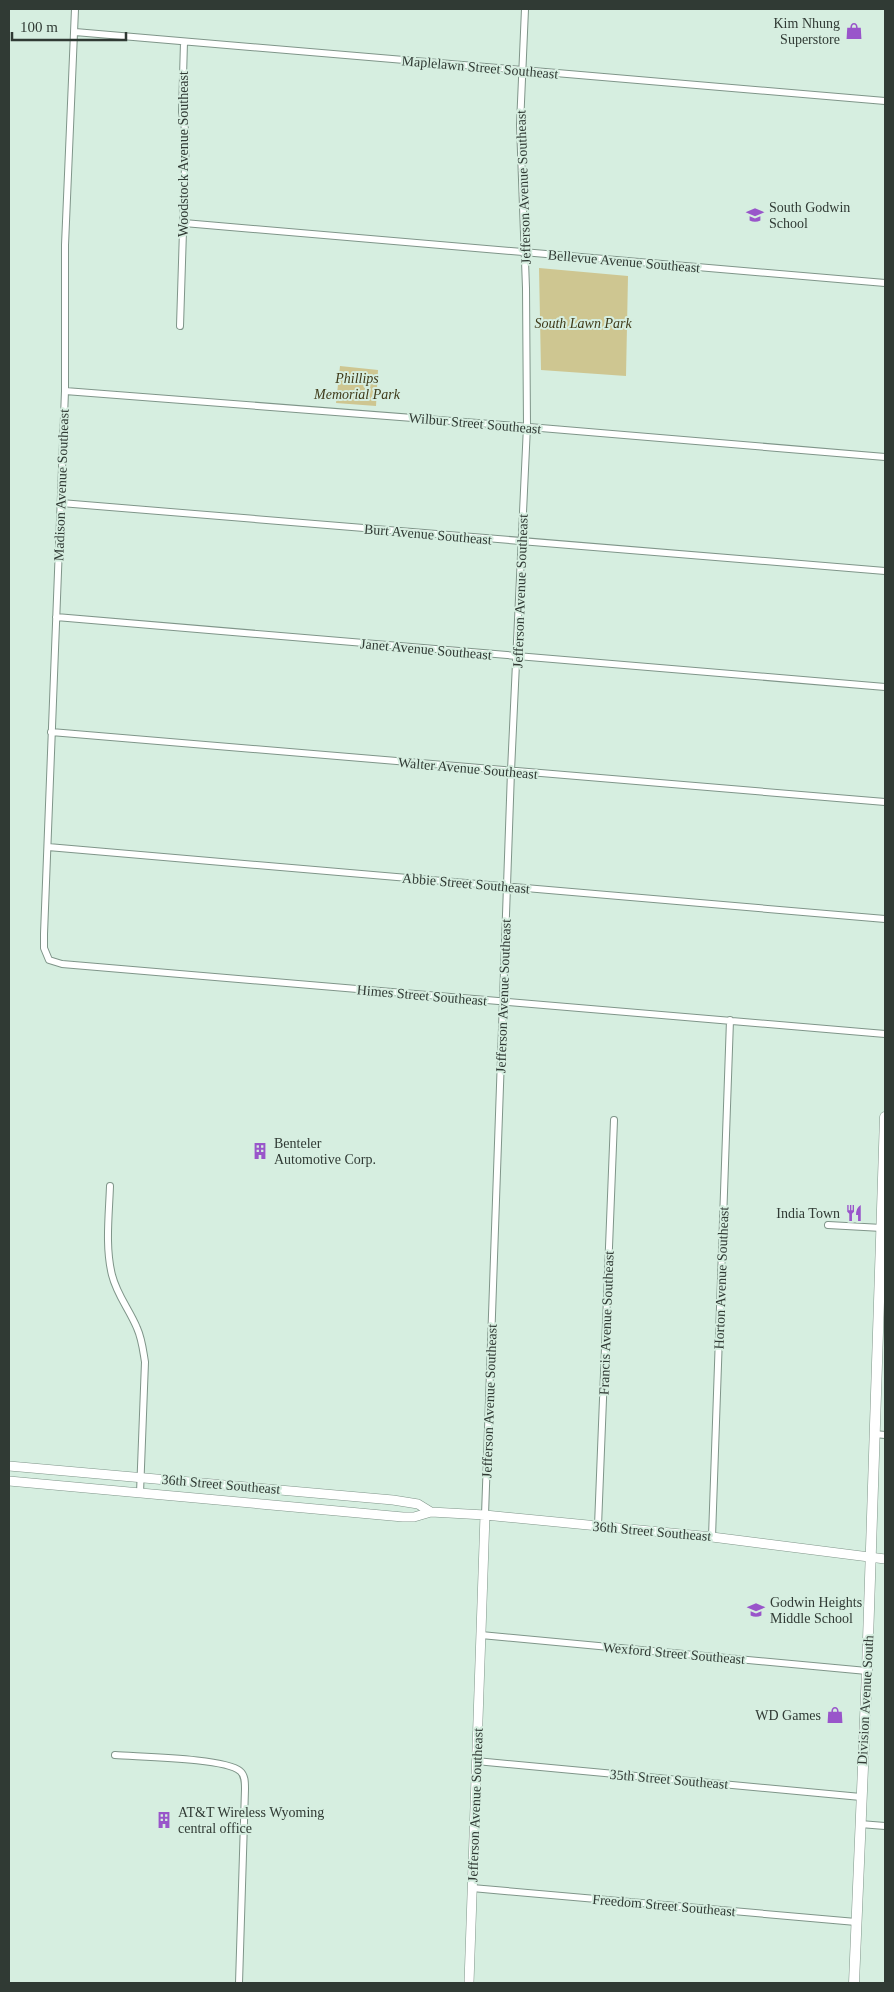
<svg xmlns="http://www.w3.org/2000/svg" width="894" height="1992" font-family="'Times New Roman',serif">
  <rect width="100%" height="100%" fill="#d6eee0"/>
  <path fill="#cec691" d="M539,268L628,276L626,376L541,370Z
    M340,366L378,370L376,406L336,403Z"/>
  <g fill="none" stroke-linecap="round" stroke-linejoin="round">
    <g stroke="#7f9589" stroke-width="8">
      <path id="street" d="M75,9L65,245V391L44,934V948L49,960L62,964L885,1034
        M75,32L885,101
        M184,223L885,283
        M180,326L186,135L182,112L184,42
        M65,391L517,426L885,457
        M61,503L885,571
        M56,617L885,687
        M51,732L885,802
        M48,847L885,919
        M110,1186C109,1215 105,1247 112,1275C117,1295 129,1309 137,1328C142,1339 143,1350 145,1362L140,1493
        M828,1225L882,1228
        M875,1434L885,1435
        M485,1515L511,771L527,426L526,288L520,125L525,9
        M598,1526L614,1120
        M712,1537L730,1020
        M481,1635L867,1671
        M115,1755C139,1757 225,1758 240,1771C245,1775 245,1782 245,1789L239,1983
        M476,1761L861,1797
        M860,1824L885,1826
        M472,1888L856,1922"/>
    </g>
    <g stroke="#7f9589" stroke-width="10">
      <path id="secondary" d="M9,1466L393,1500L418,1504L431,1512
        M9,1481L403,1517H414L431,1512L485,1515L712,1537L885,1559
        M469,1983L485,1515"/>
    </g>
    <g stroke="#7f9589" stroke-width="11">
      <path id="primary" d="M854,1983L867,1671L885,1117"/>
    </g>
    <use href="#street" stroke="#fff" stroke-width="6"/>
    <use href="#secondary" stroke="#fff" stroke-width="9"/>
    <use href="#primary" stroke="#fff" stroke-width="10"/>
  </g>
  <defs>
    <g id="shop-bare" transform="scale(1.35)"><path d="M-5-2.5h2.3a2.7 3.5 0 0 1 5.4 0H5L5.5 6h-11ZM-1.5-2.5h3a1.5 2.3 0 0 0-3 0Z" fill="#9955ca" stroke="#d6eee0" stroke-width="2.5" paint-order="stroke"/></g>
    <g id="school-bare" transform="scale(1.35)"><path d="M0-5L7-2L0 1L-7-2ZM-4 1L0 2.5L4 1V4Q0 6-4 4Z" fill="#9955ca" stroke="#d6eee0" stroke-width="2.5" paint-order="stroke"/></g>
    <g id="building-bare" transform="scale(1.35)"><path d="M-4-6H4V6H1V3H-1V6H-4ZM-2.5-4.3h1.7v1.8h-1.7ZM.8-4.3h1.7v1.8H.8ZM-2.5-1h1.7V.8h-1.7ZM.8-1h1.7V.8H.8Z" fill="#9955ca" stroke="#d6eee0" stroke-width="2.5" paint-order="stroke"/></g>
    <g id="restaurant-bare" transform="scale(1.35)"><path d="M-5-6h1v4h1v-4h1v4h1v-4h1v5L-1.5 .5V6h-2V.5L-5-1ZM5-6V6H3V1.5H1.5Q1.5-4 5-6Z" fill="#9955ca" stroke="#d6eee0" stroke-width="2.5" paint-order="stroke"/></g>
  </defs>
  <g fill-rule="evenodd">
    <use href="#shop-bare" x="854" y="31"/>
    <use href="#school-bare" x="755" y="215"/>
    <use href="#building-bare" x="260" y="1151"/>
    <use href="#restaurant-bare" x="854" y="1213"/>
    <use href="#school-bare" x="756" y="1610"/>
    <use href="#shop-bare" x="835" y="1715"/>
    <use href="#building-bare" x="164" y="1820"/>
  </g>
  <g text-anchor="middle" stroke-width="4" stroke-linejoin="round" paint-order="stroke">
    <g font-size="14" fill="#303a34" stroke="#d6eee0" text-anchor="start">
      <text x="840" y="28" text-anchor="end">Kim Nhung<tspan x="840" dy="16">Superstore</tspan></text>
      <text x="769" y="212">South Godwin<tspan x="769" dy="16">School</tspan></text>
      <text x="274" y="1148">Benteler<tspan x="274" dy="16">Automotive Corp.</tspan></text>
      <text x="840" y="1218" text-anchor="end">India Town</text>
      <text x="770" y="1607">Godwin Heights<tspan x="770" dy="16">Middle School</tspan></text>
      <text x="821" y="1720" text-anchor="end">WD Games</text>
      <text x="178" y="1817">AT&amp;T Wireless Wyoming<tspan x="178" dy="16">central office</tspan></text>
    </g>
    <g font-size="14" fill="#303a34" stroke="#d6eee0">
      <text transform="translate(480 67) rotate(5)" y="5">Maplelawn Street Southeast</text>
      <text transform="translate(183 154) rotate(-90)" y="5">Woodstock Avenue Southeast</text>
      <text transform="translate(523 187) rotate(-92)" y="5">Jefferson Avenue Southeast</text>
      <text transform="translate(624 261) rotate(5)" y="5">Bellevue Avenue Southeast</text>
      <text transform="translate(475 423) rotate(5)" y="5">Wilbur Street Southeast</text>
      <text transform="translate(61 485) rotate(-88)" y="5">Madison Avenue Southeast</text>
      <text transform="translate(428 534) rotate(5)" y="5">Burt Avenue Southeast</text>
      <text transform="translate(520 591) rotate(-88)" y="5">Jefferson Avenue Southeast</text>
      <text transform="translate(426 649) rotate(5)" y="5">Janet Avenue Southeast</text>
      <text transform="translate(468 768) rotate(5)" y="5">Walter Avenue Southeast</text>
      <text transform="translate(466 883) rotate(5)" y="5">Abbie Street Southeast</text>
      <text transform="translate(422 995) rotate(5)" y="5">Himes Street Southeast</text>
      <text transform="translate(503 996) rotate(-88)" y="5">Jefferson Avenue Southeast</text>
      <text transform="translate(721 1278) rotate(-88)" y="5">Horton Avenue Southeast</text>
      <text transform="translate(606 1323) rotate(-88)" y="5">Francis Avenue Southeast</text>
      <text transform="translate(489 1401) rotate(-88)" y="5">Jefferson Avenue Southeast</text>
      <text transform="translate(221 1484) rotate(5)" y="5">36th Street Southeast</text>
      <text transform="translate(652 1531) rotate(5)" y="5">36th Street Southeast</text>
      <text transform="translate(674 1653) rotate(5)" y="5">Wexford Street Southeast</text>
      <text transform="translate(865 1700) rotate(-87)" y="5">Division Avenue South</text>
      <text transform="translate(669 1779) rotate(5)" y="5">35th Street Southeast</text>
      <text transform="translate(475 1805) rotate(-88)" y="5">Jefferson Avenue Southeast</text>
      <text transform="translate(664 1905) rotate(5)" y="5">Freedom Street Southeast</text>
    </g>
    <g font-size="14" font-style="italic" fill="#3f3a19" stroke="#d6eee0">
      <text x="583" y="328">South Lawn Park</text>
      <text x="357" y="383">Phillips<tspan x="357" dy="16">Memorial Park</tspan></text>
    </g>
  </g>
  <rect width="894" height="1992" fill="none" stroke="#303a34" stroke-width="20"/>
  <path d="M12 32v8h114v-8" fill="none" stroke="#303a34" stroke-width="2.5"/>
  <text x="20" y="32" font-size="15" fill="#303a34" stroke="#d6eee0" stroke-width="4" paint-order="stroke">100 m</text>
</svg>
